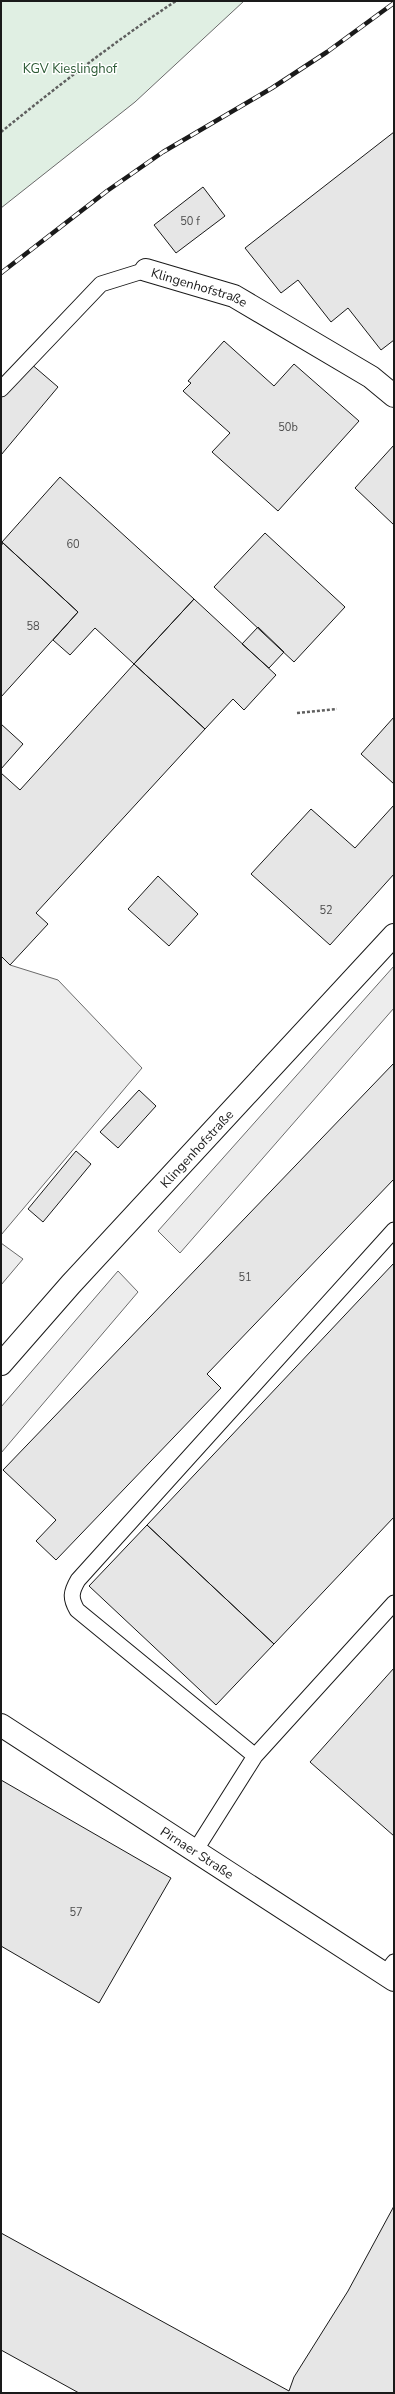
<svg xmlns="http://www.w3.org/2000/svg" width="395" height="2394" font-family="'Nunito Sans',sans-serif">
  <rect width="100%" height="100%" fill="#fff"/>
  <path fill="#e0efe3" stroke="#6a6a6a" d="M1,1H244L135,102L1,208Z"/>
  <path fill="#ededed" stroke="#6a6a6a" d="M1,956L10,965L58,980L142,1068L1,1235Z
    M394,966V1008L180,1253L158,1231Z
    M1,1243L23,1259L1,1285Z
    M118,1271L138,1292L1,1453V1407Z"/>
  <path fill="#e6e6e6" stroke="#1a1a1a" d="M394,132V340L381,350L348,308L331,322L298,280L281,293L245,248Z
    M203,187L225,216L176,253L154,225Z
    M224,341L274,386L294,364L359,421L278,511L212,452L230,433L183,391L191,383L188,381Z
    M30,363L58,387L1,455V397Z
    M394,445V525L355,488Z
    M60,477L194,599L134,664L95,628L70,655L53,640L78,612L2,542Z
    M265,533L345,607L294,662L214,587Z
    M3,543L78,612L1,697V546Z
    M194,599L276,675L244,710L233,699L205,729L134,664Z
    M258,627L284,652L269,668L242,644Z
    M134,664L205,729L36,913L48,924L10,965L1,956V773L20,790Z
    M394,717V784L361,754Z
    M1,724L23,744L1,769Z
    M394,805V874L330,945L251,874L311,809L355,848Z
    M158,876L198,914L169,946L128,909Z
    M394,1063V1179L207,1374L221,1388L56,1560L36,1541L56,1520L3,1470Z
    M139,1090L156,1106L118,1148L100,1132Z
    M76,1151L91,1164L43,1222L28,1209Z
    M394,1263V1517L274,1644L147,1525Z
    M147,1525L274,1644L216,1705L89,1586Z
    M394,1668V1836L310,1762Z
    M1,1780L171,1878L99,2003L1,1946Z
    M394,2206V2393H79L1,2350V2233L289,2391L294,2377L348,2291Z"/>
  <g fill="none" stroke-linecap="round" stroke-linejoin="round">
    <g stroke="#1a1a1a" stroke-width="17">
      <path id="service" d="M1,389L101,284L146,270
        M255,1756L77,1610C70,1598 71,1592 78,1580L394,1230
        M195,1851L255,1756L394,1603
        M385,1974L394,1962"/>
    </g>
    <g stroke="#1a1a1a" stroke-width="24">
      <g id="minor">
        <path id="s1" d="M146,270L234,296L371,377L394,396"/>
        <path id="s2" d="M1,1364L71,1284L394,935"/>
        <path id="s3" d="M1,1725L394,1980"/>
      </g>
    </g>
    <path stroke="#5f5f5f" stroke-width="2.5" stroke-dasharray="3 2" stroke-linecap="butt" d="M1,132C58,86 115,41 176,1
      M297,713L337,709"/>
    <use href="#service" stroke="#fff" stroke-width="15"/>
    <use href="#minor" stroke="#fff" stroke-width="22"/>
    <g stroke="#1a1a1a" stroke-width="4.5">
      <path id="rail" d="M1,273L107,191L163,152L272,88L327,52L394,3"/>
    </g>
    <use href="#rail" stroke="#fff" stroke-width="3" stroke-dasharray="9" stroke-linecap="butt"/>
  </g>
  <g text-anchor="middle" stroke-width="3" stroke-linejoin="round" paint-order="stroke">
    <g font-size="11" fill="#4d4d4d">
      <text x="190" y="225">50 f</text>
      <text x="288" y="431">50b</text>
      <text x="73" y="548">60</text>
      <text x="33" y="630">58</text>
      <text x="326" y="914">52</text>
      <text x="245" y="1281">51</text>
      <text x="76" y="1916">57</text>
    </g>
    <g font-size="13" fill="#2b5a34" stroke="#fff">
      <text x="70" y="73">KGV Kieslinghof</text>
    </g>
    <g font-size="13" fill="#1a1a1a" stroke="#fff">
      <text dy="5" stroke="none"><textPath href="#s1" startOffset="56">Klingenhofstraße</textPath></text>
      <text dy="5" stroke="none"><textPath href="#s2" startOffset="291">Klingenhofstraße</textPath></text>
      <text dy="5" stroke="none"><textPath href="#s3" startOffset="234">Pirnaer Straße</textPath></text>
    </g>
  </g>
  <rect width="395" height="2394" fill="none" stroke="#1a1a1a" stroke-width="4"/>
</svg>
